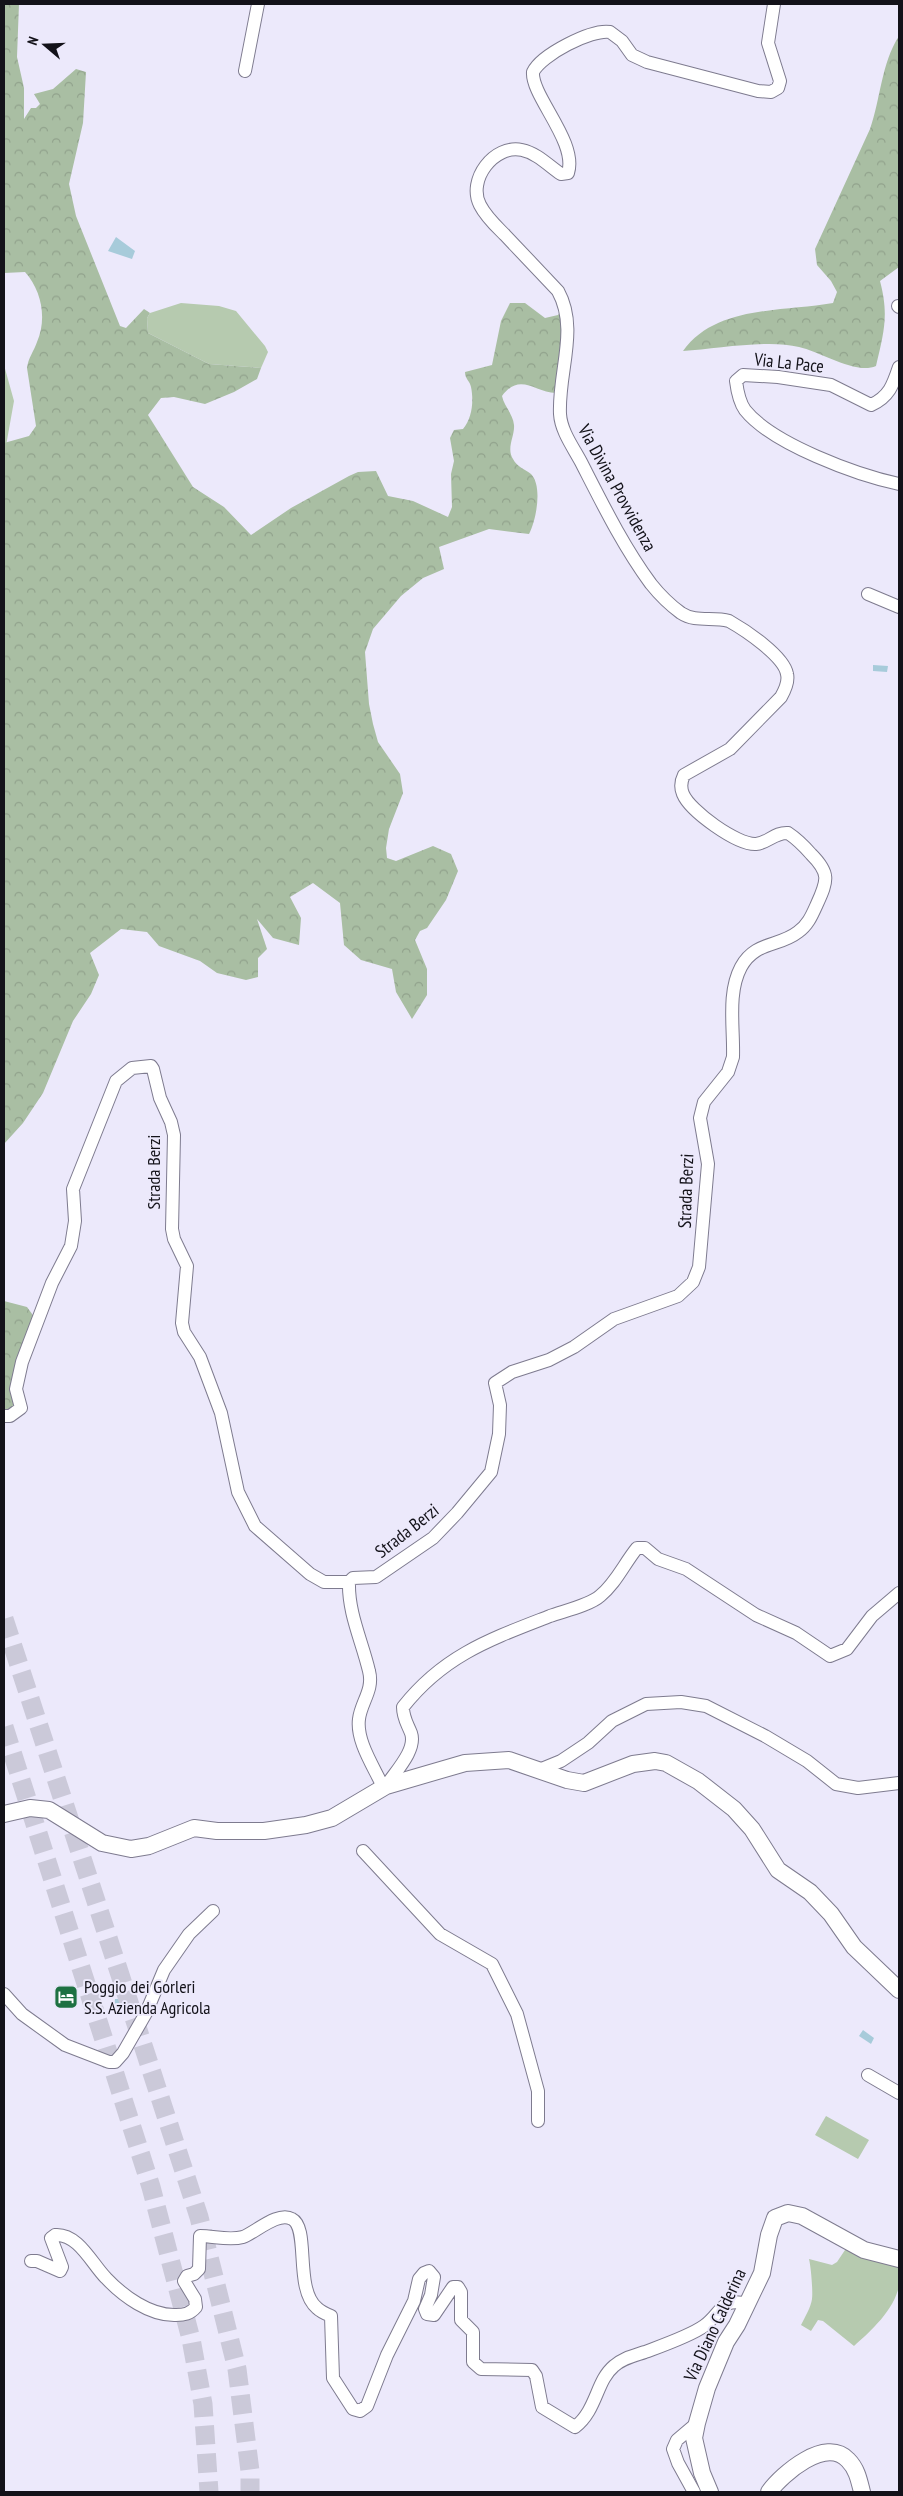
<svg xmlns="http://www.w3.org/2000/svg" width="903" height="2496" font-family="'PT Sans Narrow',sans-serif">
  <defs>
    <pattern id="forest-crowns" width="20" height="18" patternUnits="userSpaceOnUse" patternTransform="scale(1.25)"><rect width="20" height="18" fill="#a9bea3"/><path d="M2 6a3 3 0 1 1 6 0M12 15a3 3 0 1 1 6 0" fill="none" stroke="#91a28c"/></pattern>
  </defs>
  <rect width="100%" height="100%" fill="#ece9fb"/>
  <path fill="#b6caaf" d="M181,303L219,306L236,311L265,346L268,352L261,368L209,364L148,333L147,318L150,313Z
    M4,365L14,401L4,457Z
    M826,2116L869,2140L858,2159L815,2135Z
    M847,2247L899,2266C899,2272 901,2280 899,2286C894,2310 871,2331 854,2346L823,2321L818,2320L811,2331L801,2325C805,2317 811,2307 812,2299C813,2291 811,2267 809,2259L832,2265L837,2262Z"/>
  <path fill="url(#forest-crowns)" d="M4,4H19L17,57L24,88V119L31,108H36L40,104L34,94L53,89L76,69L86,72L83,123L69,184L76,216L120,326L126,328L144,309L150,313L147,318L148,333L209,364L261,368L257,379L234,392L205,404L174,397L161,398L148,415L193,487L224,507L251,535L291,508L349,476L358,472L376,471L388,496L413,501L448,517L452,507L451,474L454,461L450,438L454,430L463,429C472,419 474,401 471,387C470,381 465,379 465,372L492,365L501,321L510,303H525L545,318L558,315L560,312L563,328L556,393C534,392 520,372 502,396C504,406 513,414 514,425C515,436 506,448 513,459C517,467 525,469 531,474C543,486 536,521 529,534L489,529L439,547L444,569L423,578L401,596L373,629L365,652L369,704L373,724L378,742L400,774L403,793L389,829L386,848L387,858L396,861L433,846L451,854L458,871L446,900L427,928L420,931L415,940L427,969V995L412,1019L396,992L392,969L361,960L344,945L340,903L313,883L290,897L301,918L299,945L273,938L257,919L267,949L258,958V977L246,980L217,973L200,961L159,946L147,932L121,929L90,953L99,975L91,994L73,1021L43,1093L23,1123L4,1144V443L29,436L36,426L27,368C28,358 34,351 37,342C47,319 42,291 25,272L4,273Z
    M899,36V267L880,281C889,315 884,332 876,366C856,375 821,352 799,347C768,339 716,349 683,351C716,305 783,312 833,303L837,292L831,281L817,265L815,249L870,129C881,98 881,64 899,36Z
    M4,1301L27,1307L35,1318L14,1386L13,1409L4,1410Z"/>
  <path fill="#a7cbda" d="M116,237L135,251L132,259L108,251Z
    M873,665L888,666L887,672L873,671Z
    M115,1999H129V2007L114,2006Z
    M863,2030L874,2038L871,2044L859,2036Z"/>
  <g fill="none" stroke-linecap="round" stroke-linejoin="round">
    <path stroke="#cbc9d9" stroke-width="19" stroke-dasharray="19 9" stroke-linecap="butt" d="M4,1619L199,2217L237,2369L250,2471V2492
      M4,1727L151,2187L191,2339L203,2404L209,2492"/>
    <g stroke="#7e7b8f" stroke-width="14">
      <path id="minor" d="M245,71L258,4
        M898,306L899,307
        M899,367C893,385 889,397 871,405L831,385L778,377L743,375L736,381C737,389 740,403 745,410C772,444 857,475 899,484
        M868,594L899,607
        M4,1416H10L21,1408L16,1389L22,1362L52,1283L71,1246L75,1221L73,1189L116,1081L132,1068L151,1066L153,1069L160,1098L171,1122L174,1135L172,1229L174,1239L187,1266L182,1323L184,1332L200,1357L221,1413L238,1492L255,1526L310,1574L324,1582H349
        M539,1770L561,1761L588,1743L612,1721L646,1704L681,1702L706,1706L765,1736L807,1761L836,1784L858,1788L899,1783
        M386,1786C395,1772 417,1750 411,1733C407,1723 403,1718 403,1707C444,1655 491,1639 550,1616C564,1611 590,1605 600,1596C616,1583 624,1564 637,1548H645L658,1559L686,1569L756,1615L796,1633L830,1656L847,1649L872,1616L899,1593
        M383,1787C374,1767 356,1741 359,1719C361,1702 374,1690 369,1671C362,1641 348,1613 349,1582L353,1578L376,1577L433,1538L457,1513L491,1472L499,1434L500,1405L495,1383L512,1372L549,1360L574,1347L614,1319L678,1296L693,1282L699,1267L708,1164L700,1118L704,1102L728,1072L733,1057C734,1028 727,993 741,967C755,941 779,947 798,932C808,925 812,915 817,904C828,880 830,873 811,854C804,846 797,839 788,833C775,832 768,843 756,844C737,845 690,811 683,794C680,787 681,781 684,775L730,749L781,697C785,690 789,682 787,674C784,656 745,630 729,621C713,616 696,623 681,613C670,605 659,594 651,584C623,546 602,503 581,462C573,447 561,431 560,414C558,372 579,329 558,291C540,272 522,253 505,235C496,226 486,217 480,205C467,180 494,144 522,150C537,153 549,166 561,174L568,173C578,142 531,96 533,72C541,55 591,29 610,32L622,41L632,55L647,62L758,91L771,92L778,88L780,81L768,43L774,4
        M363,1851L440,1934L492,1964L517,2014L538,2091V2121
        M4,1994L22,2014L65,2045L109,2062H115L123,2053L146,2013L164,1970L189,1934L213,1911
        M868,2075L899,2093
        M31,2261H37L60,2271L62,2267L51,2238L55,2235C78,2233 92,2264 106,2278C123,2296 150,2316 176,2315C184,2315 190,2314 196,2307L195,2299L184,2281L187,2276L194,2274L199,2269L200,2236C214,2236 229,2241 243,2237C256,2232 278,2211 292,2219C310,2228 294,2289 317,2308C321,2312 326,2314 331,2316L333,2378L353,2409L360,2411L367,2406L387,2355L414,2301L419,2279L424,2273L429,2271L434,2277L431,2295L425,2309L427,2314L434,2315L453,2287H458L461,2292V2320L473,2332V2362L481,2369L532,2370L536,2376L542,2407L575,2427C597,2410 596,2381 614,2366C623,2358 633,2356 645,2352C661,2346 690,2336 704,2326C722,2313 720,2297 747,2304
        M694,2492L678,2463L673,2449L677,2440L697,2423"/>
    </g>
    <g stroke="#7e7b8f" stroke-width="18">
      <path id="major" d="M4,1814L30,1808L49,1810L102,1843L131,1849L149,1846L194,1828L217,1831H264L306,1825L332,1818L386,1786L465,1763L509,1760L567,1780L584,1783L633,1764L655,1761L666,1763L698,1781L734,1809L752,1829L778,1870L810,1892L831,1914L854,1947L899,1990
        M710,2492L702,2473L694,2438L697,2423L707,2388L726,2342L737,2325L762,2273L769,2235L775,2218L788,2213L802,2216L864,2250L899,2259
        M769,2492C782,2474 826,2436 848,2460C857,2469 859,2480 862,2492"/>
    </g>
    <use href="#minor" stroke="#fff" stroke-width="12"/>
    <use href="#major" stroke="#fff" stroke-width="16"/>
  </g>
  <defs>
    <g id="hotel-square" transform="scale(1.25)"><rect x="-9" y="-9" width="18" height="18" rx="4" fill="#1e7142" stroke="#ece9fb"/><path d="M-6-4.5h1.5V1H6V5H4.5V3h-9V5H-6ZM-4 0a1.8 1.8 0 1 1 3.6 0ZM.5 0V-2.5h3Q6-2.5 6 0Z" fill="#fff"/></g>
  </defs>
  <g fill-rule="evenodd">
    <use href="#hotel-square" x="66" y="1997"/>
  </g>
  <g text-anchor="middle" stroke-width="4" stroke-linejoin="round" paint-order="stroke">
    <g font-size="18" fill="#131219" stroke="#ece9fb">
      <text transform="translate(789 363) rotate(6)" y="6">Via La Pace</text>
      <text transform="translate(617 488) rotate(61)" y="6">Via Divina Provvidenza</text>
      <text transform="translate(154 1172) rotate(-90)" y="6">Strada Berzi</text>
      <text transform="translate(686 1191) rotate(-88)" y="6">Strada Berzi</text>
      <text transform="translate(407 1531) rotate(-38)" y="6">Strada Berzi</text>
      <text transform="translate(715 2325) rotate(-65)" y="6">Via Diano Calderina</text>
    </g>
    <g font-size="18" fill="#131219" stroke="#ece9fb" text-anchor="start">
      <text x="84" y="1993">Poggio dei Gorleri<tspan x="84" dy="21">S.S. Azienda Agricola</tspan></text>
    </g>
  </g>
  <rect width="903" height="2496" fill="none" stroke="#131219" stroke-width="10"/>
  <g transform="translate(45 45) rotate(289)" stroke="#ece9fb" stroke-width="4" paint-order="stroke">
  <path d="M0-4L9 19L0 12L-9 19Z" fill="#131219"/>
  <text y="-8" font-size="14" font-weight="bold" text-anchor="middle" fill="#131219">N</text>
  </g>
</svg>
